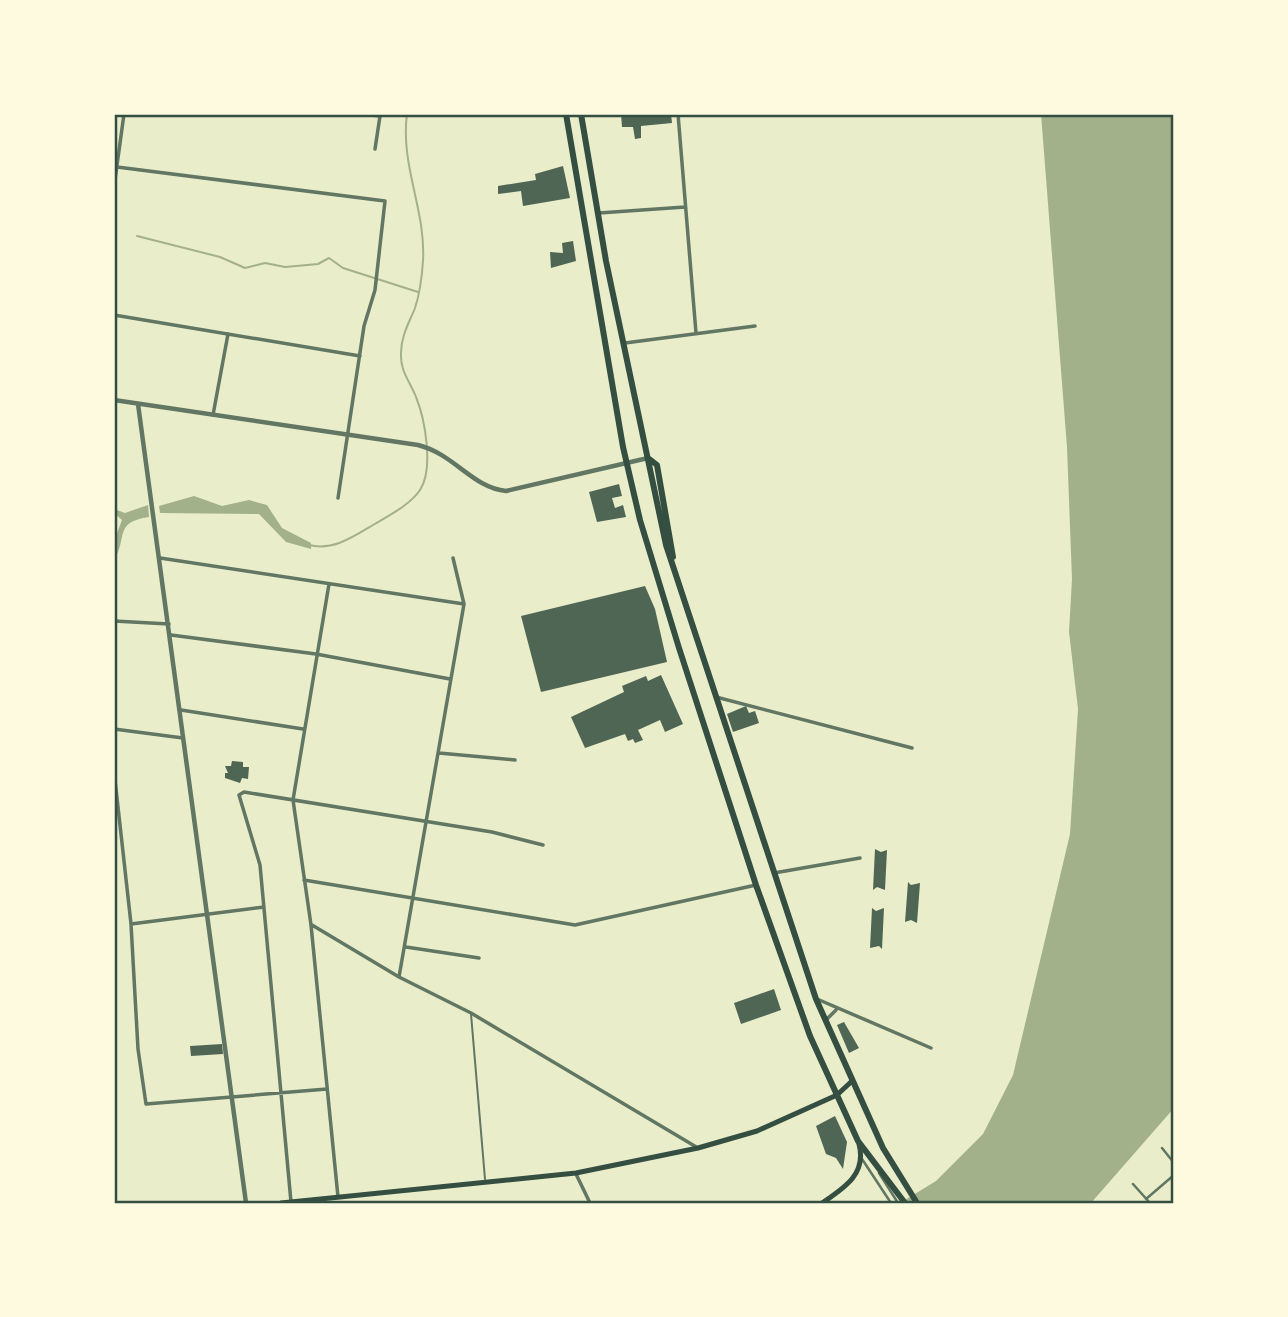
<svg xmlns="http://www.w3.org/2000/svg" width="1288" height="1317" font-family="Arial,sans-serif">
  <rect width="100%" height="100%" fill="#e9edc9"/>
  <path fill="#a3b18a" d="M1041,114H1174V1108L1091,1203H900L936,1181L983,1134L1013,1075L1070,834L1078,709L1069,632L1072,579L1067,447Z
    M194,496L222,506L249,500L267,505L282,528L311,543V549L286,542L259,514L160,513L159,506Z
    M148,505L149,517C113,522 128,538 114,560V541L122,520L114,513V509L125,513Z"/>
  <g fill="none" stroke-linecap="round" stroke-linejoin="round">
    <path stroke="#a3b18a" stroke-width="2" d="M137,236L220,257L245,268L265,263L285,267L318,264L329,258L343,268L418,292
      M309,545C333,551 353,537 373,525C388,516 410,505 420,490C434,469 425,419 416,397C410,381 400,372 401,353C401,336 409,323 415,308C420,293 422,276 423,261C426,210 400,165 407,114"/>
  </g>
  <path fill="#4f6655" d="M621,114H671L672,123L641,126V138L635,139L633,127H622Z
    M563,166L570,198L523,206L521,191L498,194V186L536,180L535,174Z
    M573,241L576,261L551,268L550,252L563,253L562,243Z
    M619,484L622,496L612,498L615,508L623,505L626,517L597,522L589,492Z
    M645,586L655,609L667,662L541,692L521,616Z
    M661,675L683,724L665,732L660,720L638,730L643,740L635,743L633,739L628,741L625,734L585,748L571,717L624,692L622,686L646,676L648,681Z
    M746,706L749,713L755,711L759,723L733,732L727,714Z
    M232,761L243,762V767H249L248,779L242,778L240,783L225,778V773H228L225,766H231Z
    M875,849L881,852L887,850L885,890L877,887L873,890Z
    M908,882L911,885L920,883L917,923L911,920L905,922Z
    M872,908L876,911L884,908L882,949L879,946L870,948Z
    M774,989L781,1010L741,1024L734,1003Z
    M844,1022L859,1048L849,1053L837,1025Z
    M222,1044L223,1054L191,1056L190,1046Z
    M835,1116L847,1142L843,1169L836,1158L826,1154L816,1126Z"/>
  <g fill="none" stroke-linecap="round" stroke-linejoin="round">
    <path stroke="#617663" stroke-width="2" d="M471,1014L485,1179"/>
    <path stroke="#617663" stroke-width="2.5" d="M1162,1148L1174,1163
      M862,1159L891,1203
      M879,1173L898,1203
      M1133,1184L1150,1203
      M1146,1199L1174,1175"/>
    <path stroke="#617663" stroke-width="3.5" d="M362,114L380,116L375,149
      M678,114L696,333
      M117,167L385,201L375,290L364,326L338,498
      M114,187L124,114
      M599,213L685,207
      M114,315L360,356
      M625,343L755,326
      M213,415L228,334
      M160,558L464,604
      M329,584L293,800L311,925L338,1197
      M114,621L169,624
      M171,635L316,654L450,679
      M716,697L912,748
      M181,710L303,729
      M114,729L183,738
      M439,753L515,760
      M114,771L131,924L138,1049L146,1104L327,1089
      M774,873L860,858
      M304,880L575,925L756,885
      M131,924L264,907
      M312,925L399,977L471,1013L698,1148
      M406,947L479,958
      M399,977L464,604L453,558
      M817,999L931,1048
      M825,1021L836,1010
      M576,1174L590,1203
      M291,1202L260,865L239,795L244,792L492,832L543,845"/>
    <path stroke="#617663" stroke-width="4.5" d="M114,400L418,445C454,454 473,488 506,491L648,458
      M138,404L246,1203"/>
    <path stroke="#344e41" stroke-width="5" d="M281,1203L576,1173L698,1148L757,1131L837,1095L852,1081
      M822,1203C844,1188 867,1174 859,1144"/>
    <path stroke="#344e41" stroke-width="6" d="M566,114L623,447L640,520L679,648L756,885L810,1036L858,1141L905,1203
      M581,114L606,261L666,545L816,999L883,1148L917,1203
      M648,458L657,465L673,557"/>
  </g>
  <rect width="1288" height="1317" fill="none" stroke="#fefae0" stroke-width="231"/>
  <rect x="116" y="116" width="1056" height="1086" fill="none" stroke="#344e41" stroke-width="2.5"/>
</svg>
